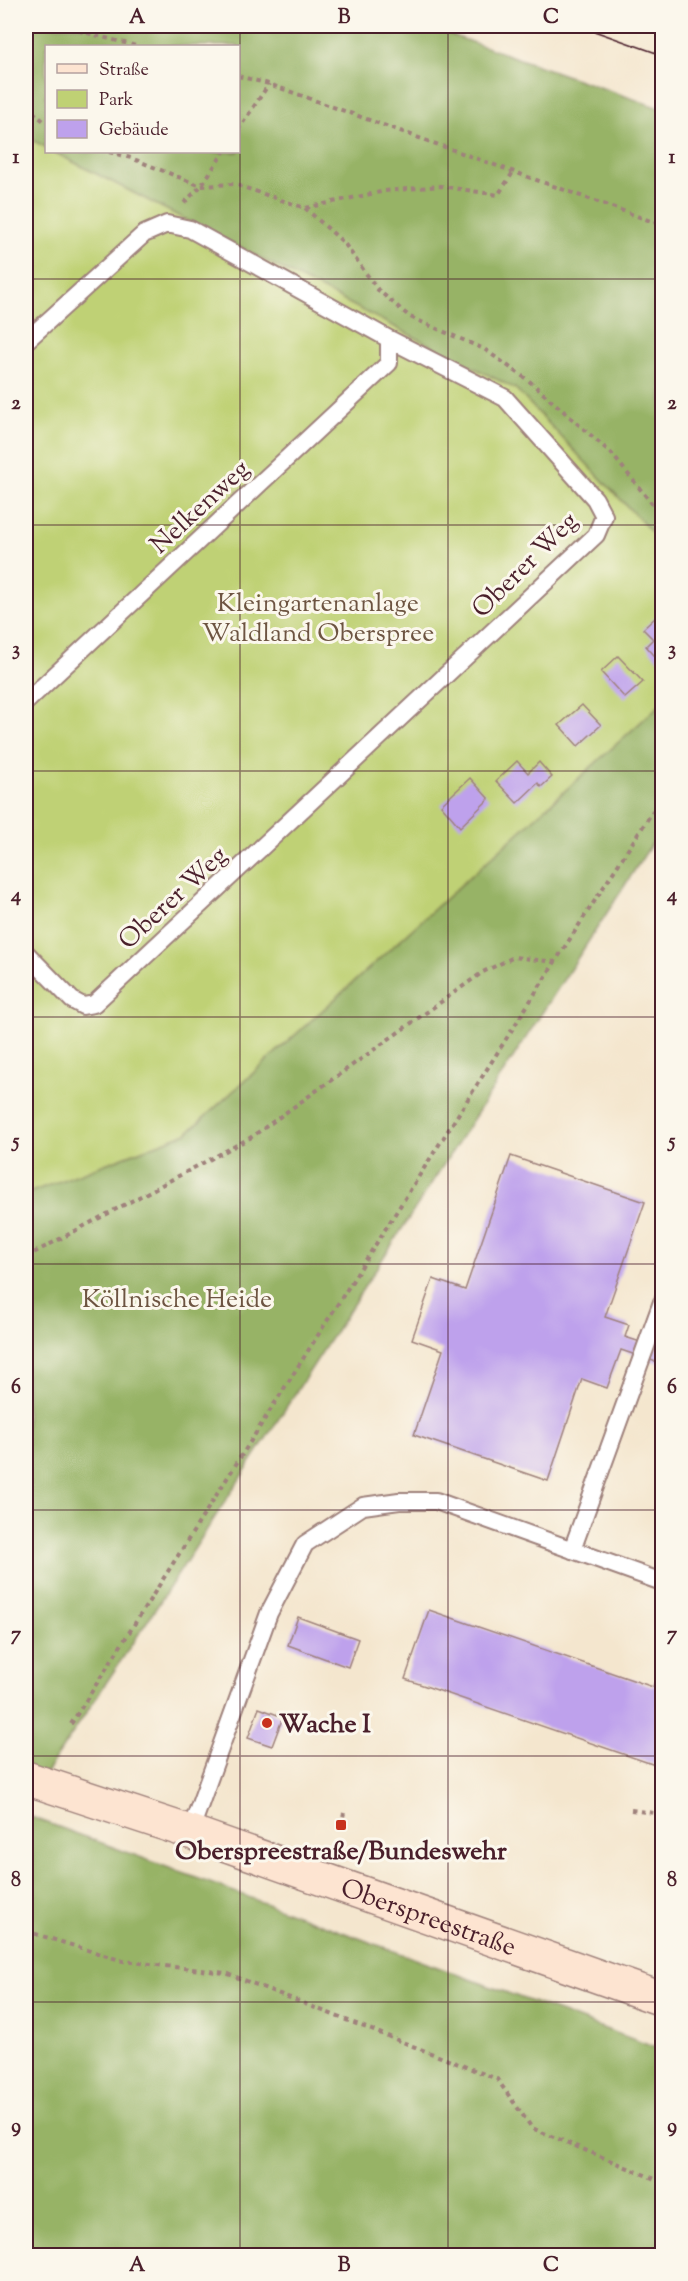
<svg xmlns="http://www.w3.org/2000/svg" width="688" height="2281" font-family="'Sorts Mill Goudy',serif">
  <rect width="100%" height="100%" fill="#fbf7ec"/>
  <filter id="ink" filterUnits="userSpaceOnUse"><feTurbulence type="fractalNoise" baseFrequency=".0167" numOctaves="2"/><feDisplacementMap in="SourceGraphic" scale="12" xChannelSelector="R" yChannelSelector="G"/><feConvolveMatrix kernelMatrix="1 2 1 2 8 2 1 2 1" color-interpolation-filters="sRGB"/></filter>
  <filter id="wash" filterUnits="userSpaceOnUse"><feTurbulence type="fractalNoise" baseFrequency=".008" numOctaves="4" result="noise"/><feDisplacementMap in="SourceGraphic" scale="24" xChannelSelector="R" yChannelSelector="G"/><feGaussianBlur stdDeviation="1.35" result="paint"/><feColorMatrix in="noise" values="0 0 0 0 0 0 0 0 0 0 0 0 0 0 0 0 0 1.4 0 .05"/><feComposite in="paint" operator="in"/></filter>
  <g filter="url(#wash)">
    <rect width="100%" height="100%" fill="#f4e6ce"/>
    <path fill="#bfd174" stroke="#847850" stroke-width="1.5" d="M26,137L46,147V152H54L516,389L662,543V703L187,1133L26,1194Z"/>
    <path fill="#97b366" stroke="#706948" stroke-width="1.5" d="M26,26H426L662,109V543L516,389L54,152H238V46H46V147L26,137Z
      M662,703V828L158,1605L26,1803V1194L187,1133Z
      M26,1815L662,2050V2255H26Z"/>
    <g id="blocks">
      <path fill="#bea1ec" d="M656,617L662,624V664L646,646L653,639L643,629Z
        M618,656L643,682L625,698L601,672Z
        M582,705L601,725L578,746L559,725Z
        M517,761L528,773L539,762L552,777L541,787L538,783L517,803L496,781Z
        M470,778L489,799L460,827L441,805Z
        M511,1156L645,1202L605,1317L629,1325L625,1337L662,1349V1364L621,1350L607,1388L582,1379L548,1481L414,1435L443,1350L412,1339L433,1279L465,1290Z
        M429,1610L653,1687L658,1674L662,1675V1746L655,1765L405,1679Z
        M298,1617L358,1639L348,1667L288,1645Z
        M259,1708L283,1717L272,1746L248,1738Z"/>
    </g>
  </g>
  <g filter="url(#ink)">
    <use href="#blocks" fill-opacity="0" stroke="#9f827c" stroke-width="1.5"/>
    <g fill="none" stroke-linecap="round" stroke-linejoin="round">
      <g stroke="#9f827c" stroke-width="20">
        <path id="lane" d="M26,341L144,234L167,224L190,229L389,339L505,398L595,499L604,516L596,535L94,1004L83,1006L72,1000L26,953
          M26,702L389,363V339
          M572,1550L662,1302
          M190,1832L269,1613L305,1544L363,1506L399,1501H436L662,1582"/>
      </g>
      <g stroke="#9f827c" stroke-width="36">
        <g id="secondary">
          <path id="s1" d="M26,1778L190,1832L662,1999"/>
        </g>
      </g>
      <path stroke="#9f827c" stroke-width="4" stroke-dasharray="4.5 4.5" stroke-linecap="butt" d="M61,26L136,46
        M238,76L269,84L662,225
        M26,106L46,123
        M238,130L269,84
        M109,152L131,158L201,186L234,184L305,208L385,191L441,186L498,195L514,171
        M184,203L201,186L224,152
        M305,208L344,243L378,290L410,317L484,349L528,380L611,453L662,516
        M26,1257L250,1138L483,972L514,957L555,962
        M71,1724L555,962L662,797
        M631,1810L662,1814
        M341,1825L344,1813
        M26,1931L123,1961L226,1973L497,2079L532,2128L662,2182
        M660,2256L662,2253"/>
      <use href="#lane" stroke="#fff" stroke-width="16"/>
      <use href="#secondary" stroke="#fde4d1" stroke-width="33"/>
      <path stroke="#4a1f2b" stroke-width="1.5" d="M580,26L662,55"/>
    </g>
  </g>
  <path fill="none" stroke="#4a1f2b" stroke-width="1.5" stroke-opacity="0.55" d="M240,26V2256M448,26V2256M26,279H662M26,525H662M26,771H662M26,1017H662M26,1264H662M26,1510H662M26,1756H662M26,2002H662"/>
  <g fill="#c8321e" stroke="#fbf7ec" stroke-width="2">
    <circle cx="267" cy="1723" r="6"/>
    <rect x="335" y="1819" width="12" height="12" rx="3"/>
  </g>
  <g text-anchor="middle" stroke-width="6" stroke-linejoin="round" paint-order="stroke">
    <g font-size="26" fill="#4a1f2b" stroke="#fbf7ec">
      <text transform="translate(199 506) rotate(-43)" y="9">Nelkenweg</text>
      <text transform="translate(524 564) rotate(-45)" y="9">Oberer Weg</text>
      <text transform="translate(172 897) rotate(-43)" y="9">Oberer Weg</text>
      <text dy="9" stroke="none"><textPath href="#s1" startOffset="426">Oberspreestraße</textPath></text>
    </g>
    <g font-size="26" fill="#6d5441" stroke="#fbf7ec">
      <text x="318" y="611">Kleingartenanlage<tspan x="318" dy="30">Waldland Oberspree</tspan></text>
      <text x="177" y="1307">Köllnische Heide</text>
    </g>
    <g font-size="26" font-weight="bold" fill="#4a1f2b" stroke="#fbf7ec" text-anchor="start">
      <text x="279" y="1732">Wache I</text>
      <text x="341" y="1859" text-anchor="middle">Oberspreestraße/Bundeswehr</text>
    </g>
  </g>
  <rect width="688" height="2281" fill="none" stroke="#fbf7ec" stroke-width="66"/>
  <rect x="45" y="45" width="195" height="108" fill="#fbf7ec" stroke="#b4a19f" stroke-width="1.5"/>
  <rect x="57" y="64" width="30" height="9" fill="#fde4d1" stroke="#b4a19f" stroke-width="1.5"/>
  <text x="99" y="75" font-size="18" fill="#4a1f2b">Straße</text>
  <rect x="57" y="90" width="30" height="18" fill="#bfd174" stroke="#b4a19f" stroke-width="1.5"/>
  <text x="99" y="105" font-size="18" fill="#4a1f2b">Park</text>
  <rect x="57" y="120" width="30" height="18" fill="#bea1ec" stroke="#b4a19f" stroke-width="1.5"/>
  <text x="99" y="135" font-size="18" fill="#4a1f2b">Gebäude</text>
  <rect x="33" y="33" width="622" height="2215" fill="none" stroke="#4a1f2b" stroke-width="2"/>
  <g font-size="20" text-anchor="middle" font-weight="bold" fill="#4a1f2b">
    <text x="137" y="23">A</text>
    <text x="344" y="23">B</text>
    <text x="551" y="23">C</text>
    <text x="16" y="163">1</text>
    <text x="672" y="163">1</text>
    <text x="16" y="409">2</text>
    <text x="672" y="409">2</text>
    <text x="16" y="655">3</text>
    <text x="672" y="655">3</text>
    <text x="16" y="901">4</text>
    <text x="672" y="901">4</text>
    <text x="16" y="1147">5</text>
    <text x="672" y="1147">5</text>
    <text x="16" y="1393">6</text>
    <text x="672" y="1393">6</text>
    <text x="16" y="1640">7</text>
    <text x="672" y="1640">7</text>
    <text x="16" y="1886">8</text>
    <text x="672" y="1886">8</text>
    <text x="16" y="2132">9</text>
    <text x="672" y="2132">9</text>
    <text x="137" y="2271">A</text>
    <text x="344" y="2271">B</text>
    <text x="551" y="2271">C</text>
  </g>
</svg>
